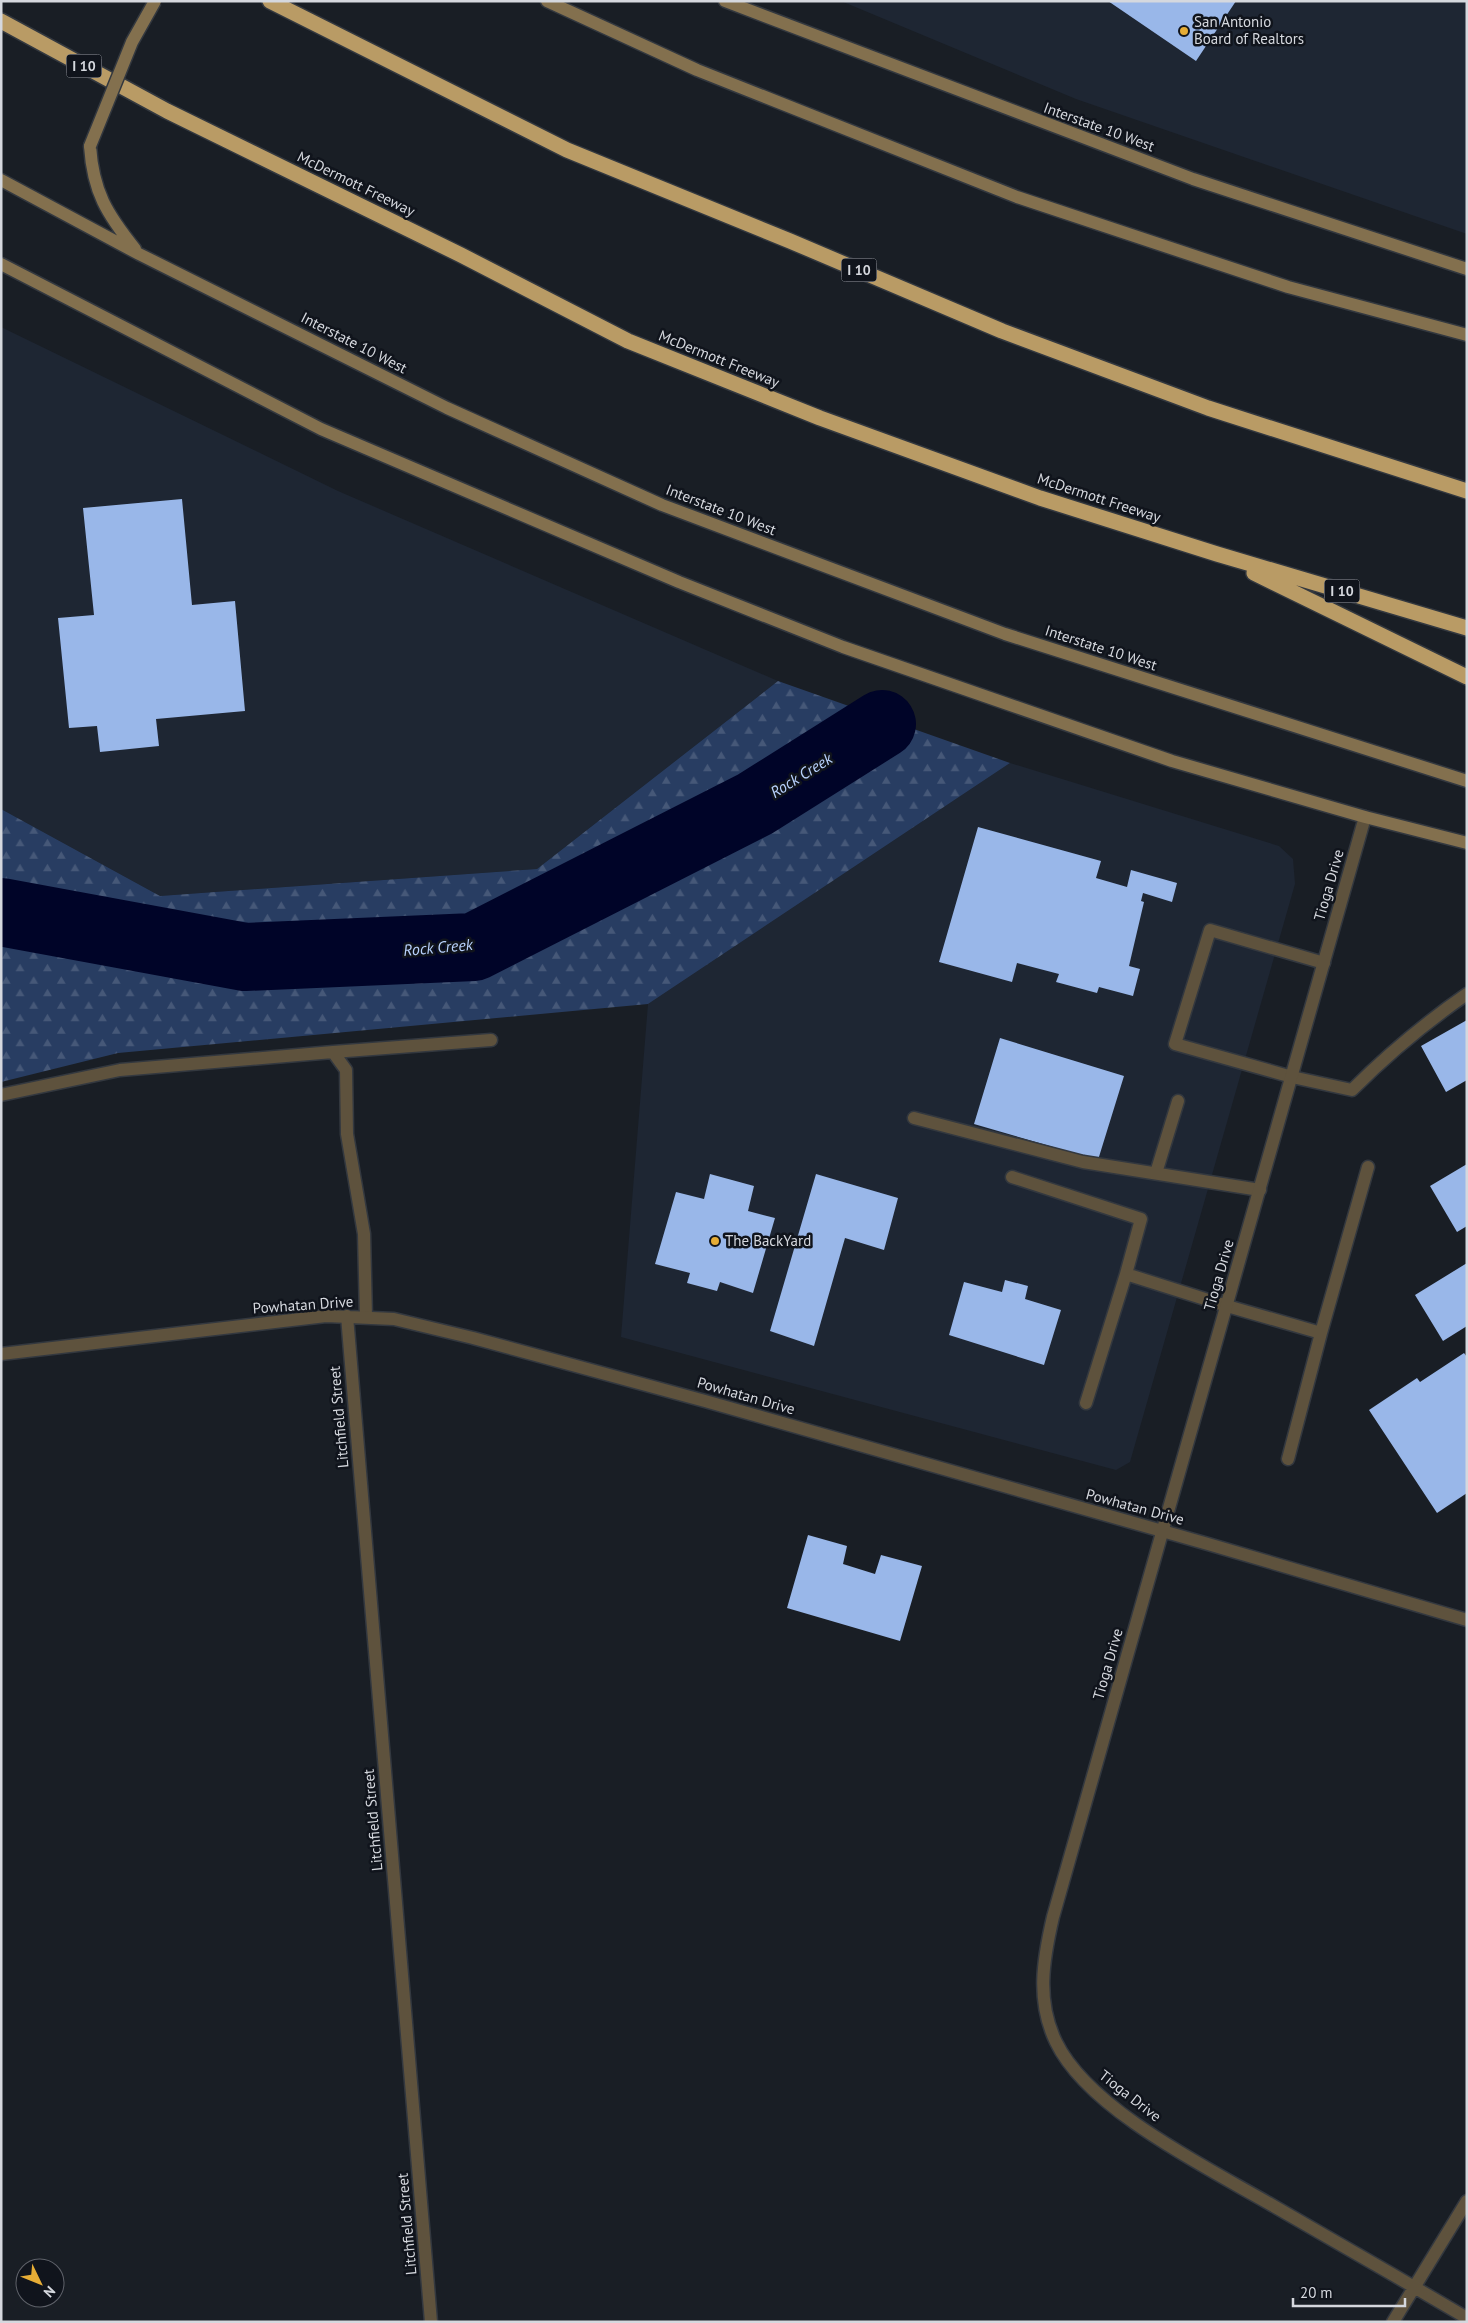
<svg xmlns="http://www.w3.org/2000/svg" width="1468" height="2323" font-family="'PT Sans',sans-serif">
  <defs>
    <pattern id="forest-firs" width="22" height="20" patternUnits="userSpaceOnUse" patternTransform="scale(1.25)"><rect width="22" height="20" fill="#283d62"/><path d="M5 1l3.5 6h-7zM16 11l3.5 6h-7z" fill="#465878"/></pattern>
  </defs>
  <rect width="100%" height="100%" fill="#191e25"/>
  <path fill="#1e2633" d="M841,1H1467V234L1076,99Z
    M1,327L338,491L778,681L537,869L160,896L1,809Z
    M1010,763L1279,846L1293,859L1295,884L1130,1462L1116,1470L621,1337L648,1004Z"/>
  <path fill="url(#forest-firs)" d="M778,681L1010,763L648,1004L118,1053L1,1082V809L160,896L537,869Z"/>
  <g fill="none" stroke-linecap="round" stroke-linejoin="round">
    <path stroke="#000428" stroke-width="68" d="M1,912L245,957L474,947L755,804L882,724"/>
  </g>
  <path fill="#99b7e9" d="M1108,1H1236L1196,61Z
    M182,499L192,605L235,601L245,711L156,719L159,746L100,752L97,726L69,728L58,618L94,615L83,508Z
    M978,827L1101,861L1096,878L1127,887L1131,870L1177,883L1172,902L1143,893L1141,901L1144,902L1129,966L1140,969L1133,996L1099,987L1097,993L1056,982L1059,974L1017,963L1012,982L939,962Z
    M1467,1020V1080L1446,1092L1421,1046Z
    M1000,1038L1124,1076L1098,1160L974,1124Z
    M1467,1164V1226L1457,1232L1430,1186Z
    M710,1174L754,1186L748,1211L775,1218L753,1293L720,1282L717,1291L687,1283L690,1273L655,1264L676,1192L704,1199Z
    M816,1174L898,1198L884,1250L845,1238L814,1346L770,1331Z
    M1467,1263V1326L1443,1341L1415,1295Z
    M1005,1280L1028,1286L1025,1299L1061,1310L1044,1365L949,1335L964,1282L1002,1292Z
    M1464,1353L1467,1357V1493L1437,1513L1369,1410L1417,1378L1420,1382Z
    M808,1535L847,1546L843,1564L875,1574L881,1555L922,1566L900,1641L787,1608Z"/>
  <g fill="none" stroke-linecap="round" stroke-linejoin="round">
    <g stroke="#33383f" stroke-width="15">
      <path id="service" d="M1324,963L1210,930L1175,1044L1292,1077L1352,1090C1388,1054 1425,1023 1467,994
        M333,1052L491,1040
        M1,1095L120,1070L333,1052L346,1070L347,1134L364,1234L366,1317
        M914,1118L1083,1162L1260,1190
        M1156,1173L1178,1101
        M1012,1177L1141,1219L1126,1274L1227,1306L1321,1333L1368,1167
        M1086,1403L1126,1274
        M1288,1459L1321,1333"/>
    </g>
    <g stroke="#33383f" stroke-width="15">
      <path id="minor" d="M1365,817L1053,1917C1043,1960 1036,2001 1056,2042C1089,2111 1212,2170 1277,2208C1340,2244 1404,2281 1467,2318
        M347,1316L431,2322
        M1,1354L326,1316L394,1319L473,1338L705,1401L1208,1544L1467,1620
        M1393,2322L1467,2201"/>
    </g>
    <g stroke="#33383f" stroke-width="15">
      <path id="secondary" d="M547,1L697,70L1017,197L1288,287L1467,335
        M725,1L1193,179L1467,269
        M90,146C93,192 107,214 135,249
        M1,180L139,254L447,408L662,505L1005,634L1467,781
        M1,264L321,429L679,582L843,647L1172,761L1365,817L1467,843"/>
    </g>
    <g stroke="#33383f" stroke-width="18">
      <path id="motorway" d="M270,1L567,150L790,241L1002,331L1208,408L1467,491
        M1,21L167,111L461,255L628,341L820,418L1040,498L1217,554L1467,628
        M1254,573L1467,677"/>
    </g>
    <use href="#service" stroke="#5e523d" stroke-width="12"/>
    <use href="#minor" stroke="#5e523d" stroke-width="12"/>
    <use href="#secondary" stroke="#83704e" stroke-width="12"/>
    <use href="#motorway" stroke="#b99b65" stroke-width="15"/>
    <g stroke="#33383f" stroke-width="15" stroke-linecap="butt">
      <path id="secondary-bridge" d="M90,146L132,42L155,1"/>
    </g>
    <use href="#secondary-bridge" stroke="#83704e" stroke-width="12"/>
  </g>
  <g fill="#e6ad36" stroke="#10141c" stroke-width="2">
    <circle cx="1184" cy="31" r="5"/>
    <circle cx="715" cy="1241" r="5"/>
  </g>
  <g text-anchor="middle" stroke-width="5" stroke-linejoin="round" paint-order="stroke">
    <g fill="#10141c" stroke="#9a9da4" stroke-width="1">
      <rect x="66.5" y="54.5" width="35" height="23" rx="4"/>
      <rect x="841.5" y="258.5" width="35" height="23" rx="4"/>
      <rect x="1324.5" y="579.5" width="35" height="23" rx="4"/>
    </g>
    <g font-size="14" font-weight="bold" fill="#d5d8de">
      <text x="84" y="71">I 10</text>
      <text x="859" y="275">I 10</text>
      <text x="1342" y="596">I 10</text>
    </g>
    <g font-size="15" fill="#d5d8de" stroke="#10141c" text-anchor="start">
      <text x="1194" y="27">San Antonio<tspan x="1194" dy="17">Board of Realtors</tspan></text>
      <text x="725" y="1246">The BackYard</text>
    </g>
    <g font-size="15" fill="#d5d8de" stroke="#10141c">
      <text transform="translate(1099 127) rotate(20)" y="5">Interstate 10 West</text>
      <text transform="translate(356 184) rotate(26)" y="5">McDermott Freeway</text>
      <text transform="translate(354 343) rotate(27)" y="5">Interstate 10 West</text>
      <text transform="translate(719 359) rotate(22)" y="5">McDermott Freeway</text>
      <text transform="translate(1099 498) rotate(18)" y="5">McDermott Freeway</text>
      <text transform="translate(721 510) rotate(21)" y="5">Interstate 10 West</text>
      <text transform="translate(1101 648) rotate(18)" y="5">Interstate 10 West</text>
      <text transform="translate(1329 885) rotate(-74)" y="5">Tioga Drive</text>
      <text transform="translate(1219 1275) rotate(-74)" y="5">Tioga Drive</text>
      <text transform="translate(303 1305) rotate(-4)" y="5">Powhatan Drive</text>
      <text transform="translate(746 1396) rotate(16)" y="5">Powhatan Drive</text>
      <text transform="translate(339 1417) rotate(-95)" y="5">Litchfield Street</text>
      <text transform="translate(1135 1507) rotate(15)" y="5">Powhatan Drive</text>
      <text transform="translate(1108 1664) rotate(-74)" y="5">Tioga Drive</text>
      <text transform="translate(373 1820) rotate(-95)" y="5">Litchfield Street</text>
      <text transform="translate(1130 2096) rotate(38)" y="5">Tioga Drive</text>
      <text transform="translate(407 2224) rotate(-95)" y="5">Litchfield Street</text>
    </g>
    <g font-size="16" font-style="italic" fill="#b8d1fc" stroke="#10141c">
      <text transform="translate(801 775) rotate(-32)" y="6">Rock Creek</text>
      <text transform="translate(438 947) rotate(-5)" y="6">Rock Creek</text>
    </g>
  </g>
  <rect width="1468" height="2323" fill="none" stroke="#d5d8de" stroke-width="5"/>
  <g transform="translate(40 2283) rotate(133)"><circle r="24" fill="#10141c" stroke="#5f626a"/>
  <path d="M0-4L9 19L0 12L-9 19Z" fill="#e6ad36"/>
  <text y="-8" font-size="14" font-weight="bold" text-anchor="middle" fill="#d5d8de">N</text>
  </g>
  <path d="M1293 2298v8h112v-8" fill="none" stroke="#d5d8de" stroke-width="2.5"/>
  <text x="1300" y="2298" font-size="15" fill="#d5d8de" stroke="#10141c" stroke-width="4" paint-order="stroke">20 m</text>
</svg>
